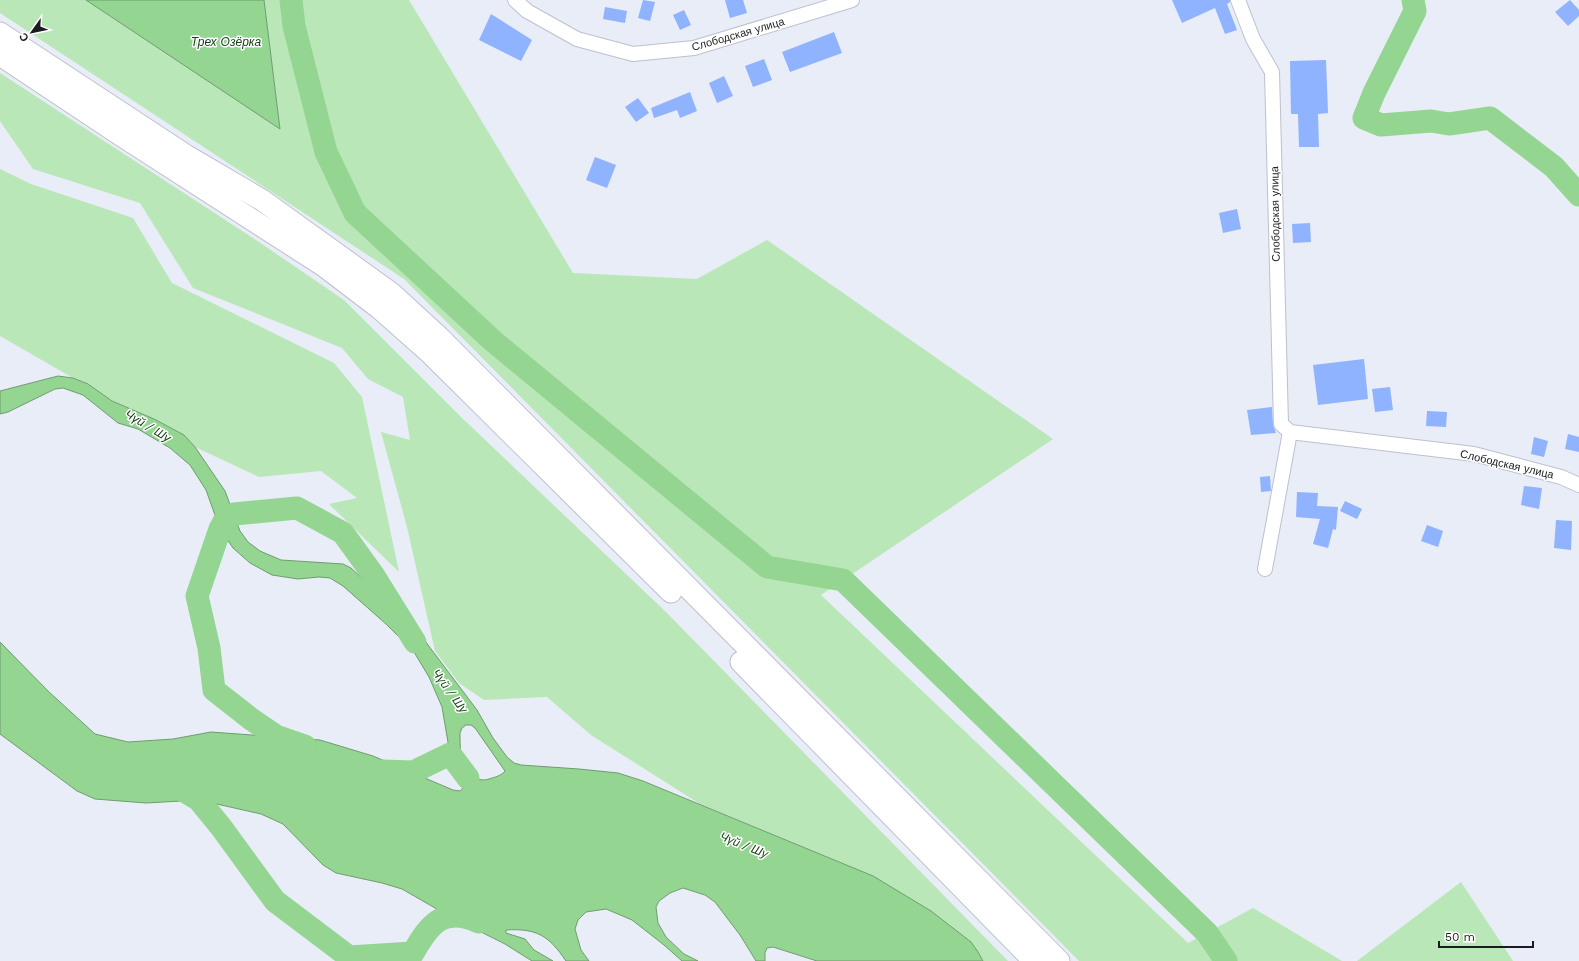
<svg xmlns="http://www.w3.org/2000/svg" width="1579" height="961" font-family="'Work Sans',sans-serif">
  <rect width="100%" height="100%" fill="#e8edf7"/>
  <path fill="#bae7b8" d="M0,0H86L280,128L264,0H409L573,273L697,279L767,240L1053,439L821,595L1188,943L1253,908L1342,961H1079L404,279L0,13Z
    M0,73L256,240L344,300L460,416L667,613L1008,961H983L978,952L931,911L873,876L700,804L591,735L547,697L484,700L459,683L435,651L407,527L381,432L410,440L403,397L368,379L342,348L193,288L140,203L33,169L0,121Z
    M0,169L31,184L133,218L172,283L334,363L362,397L399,572L329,504L357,498L321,471L259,477L195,447L184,435L154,419L112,401L88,384L73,378L0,336Z
    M1461,882L1513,961H1357Z"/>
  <path fill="#93d591" stroke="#6f9d6f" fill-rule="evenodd" d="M86,0H264L280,129Z
    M58,376L73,378L88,384L112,401L154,419L184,435L195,447L225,491L240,531L248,542L260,551L281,560L343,564L351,568L378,593L400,616L419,633L477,710L493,738L507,757L514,763L521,765L579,769L618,773L643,781L873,876L931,911L971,942L978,952L983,961H817L773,947L767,948L765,953V961H756L740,935L715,902L705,895L683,888L670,893L659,901L656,907L658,923L666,937L684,954L698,961H682L664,945L632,920L606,909L586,912L578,920L575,929L581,950L589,961H566C549,936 537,928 506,930V933L525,939L534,950L553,961H532L505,944L449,916L402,889L382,883L336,873L323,865L283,824L261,814L199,800L146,803L95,799L77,791L0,734V642L48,691L95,734L128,742L173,739L211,732L320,740L373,756L453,790L460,791L464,787L450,754L442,707L429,677L414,652L386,624L343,586L330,578L319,577L298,579L272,575L250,563L233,548L220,529L206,490L190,465L170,448L138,429L118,423L83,395L63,388L55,389L8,412L0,414V391ZM466,725H471L475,728L505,771C501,776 495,777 489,779C477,783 465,773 462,761C460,752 460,742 460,733L462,728Z"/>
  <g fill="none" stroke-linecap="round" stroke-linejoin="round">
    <path stroke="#93d591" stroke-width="23" d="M291,0L294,26L326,152L355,213L493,341L767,567L843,580L1207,933L1226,961
      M1413,0L1415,11L1374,93L1364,118L1381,125L1431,121L1449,124L1490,118L1554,167L1579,195
      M305,746L276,736L251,719L214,690L209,648L197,596L220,529L226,518L234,514L297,508L343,533L374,576L415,642
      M382,771L413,772L450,754L468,778
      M171,783L199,800L221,827L275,901L349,957L413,953C429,925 443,905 479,922"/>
  </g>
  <path fill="#8fb3fe" d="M643,0L655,2L650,21L638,18Z
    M725,0H743L747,13L730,18Z
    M1172,0H1230V2L1227,4L1237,30L1225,34L1215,8L1182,23Z
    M1570,0L1579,10V16L1568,26L1555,12Z
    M605,7L627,11L625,23L603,19Z
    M684,10L691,25L680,30L673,15Z
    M491,14L532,40L521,61L479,40Z
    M834,32L842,53L790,72L782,52Z
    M764,59L772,80L753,87L745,66Z
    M1326,60L1328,113L1318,114L1319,147H1299L1298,114H1291L1290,61Z
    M724,76L733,96L717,103L709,83Z
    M690,92L697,111L680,118L677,110L654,118L651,108Z
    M638,98L649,113L636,122L625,107Z
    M595,157L616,165L607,188L586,180Z
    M1237,209L1241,229L1223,233L1219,213Z
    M1310,223L1311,242L1293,243L1292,224Z
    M1364,359L1368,399L1318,405L1313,365Z
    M1390,387L1393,410L1375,412L1372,389Z
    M1272,407L1273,425L1276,433L1251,435L1247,410Z
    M1427,411L1447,412L1446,427L1426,426Z
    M1568,434L1579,437V452L1565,449Z
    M1534,437L1548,441L1544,457L1531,454Z
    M1270,476L1271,491L1261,492L1260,477Z
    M1524,486L1542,488L1539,509L1521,505Z
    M1297,492L1318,493L1317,506L1338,507L1336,530L1333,529L1328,548L1313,544L1320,519L1296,517Z
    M1345,501L1362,509L1357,519L1340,511Z
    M1556,520L1572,521L1571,550L1554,548Z
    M1427,525L1443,531L1438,547L1421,541Z"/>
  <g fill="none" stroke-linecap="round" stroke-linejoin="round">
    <g stroke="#bcc1cb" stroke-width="16">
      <path id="minor" d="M515,0L527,11L577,39L633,54L694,48L852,0
        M1238,0L1253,39L1272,72L1281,424L1290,432L1474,454L1561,477L1579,485
        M1265,569L1290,432"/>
    </g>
    <g stroke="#bcc1cb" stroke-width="23">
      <path id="highway" d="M0,33L187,156L262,200L391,293L439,337L1059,961
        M0,55L122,136L324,266L379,308L431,354L671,592
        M741,662L1034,961"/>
    </g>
    <use href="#minor" stroke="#fff" stroke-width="14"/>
    <use href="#highway" stroke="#fff" stroke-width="21"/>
  </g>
  <g text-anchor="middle" stroke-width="3" stroke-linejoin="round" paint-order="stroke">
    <g font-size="11" fill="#1a1b1f" stroke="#fff">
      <text transform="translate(738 34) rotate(-16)" y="4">Слободская улица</text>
      <text transform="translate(1275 214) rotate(-91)" y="4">Слободская улица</text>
      <text transform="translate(1507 464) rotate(13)" y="4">Слободская улица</text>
    </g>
    <g font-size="12" font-style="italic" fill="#164316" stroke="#fff">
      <text x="226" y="46">Трех Озёрка</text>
      <text transform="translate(148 426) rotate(31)" y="4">Чүй / Шу</text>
      <text transform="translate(450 691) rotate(54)" y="4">Чүй / Шу</text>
      <text transform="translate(744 845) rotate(22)" y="4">Чүй / Шу</text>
    </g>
  </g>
  <g transform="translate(32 32) rotate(237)" stroke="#ffffff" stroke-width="3" paint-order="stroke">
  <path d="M0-3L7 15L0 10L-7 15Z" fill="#1a1b1f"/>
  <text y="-6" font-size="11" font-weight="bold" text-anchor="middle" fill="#1a1b1f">С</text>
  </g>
  <path d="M1439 941v6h94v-6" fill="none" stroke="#1a1b1f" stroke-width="2"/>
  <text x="1445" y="941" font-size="12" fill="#1a1b1f" stroke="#ffffff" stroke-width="3" paint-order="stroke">50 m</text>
</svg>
